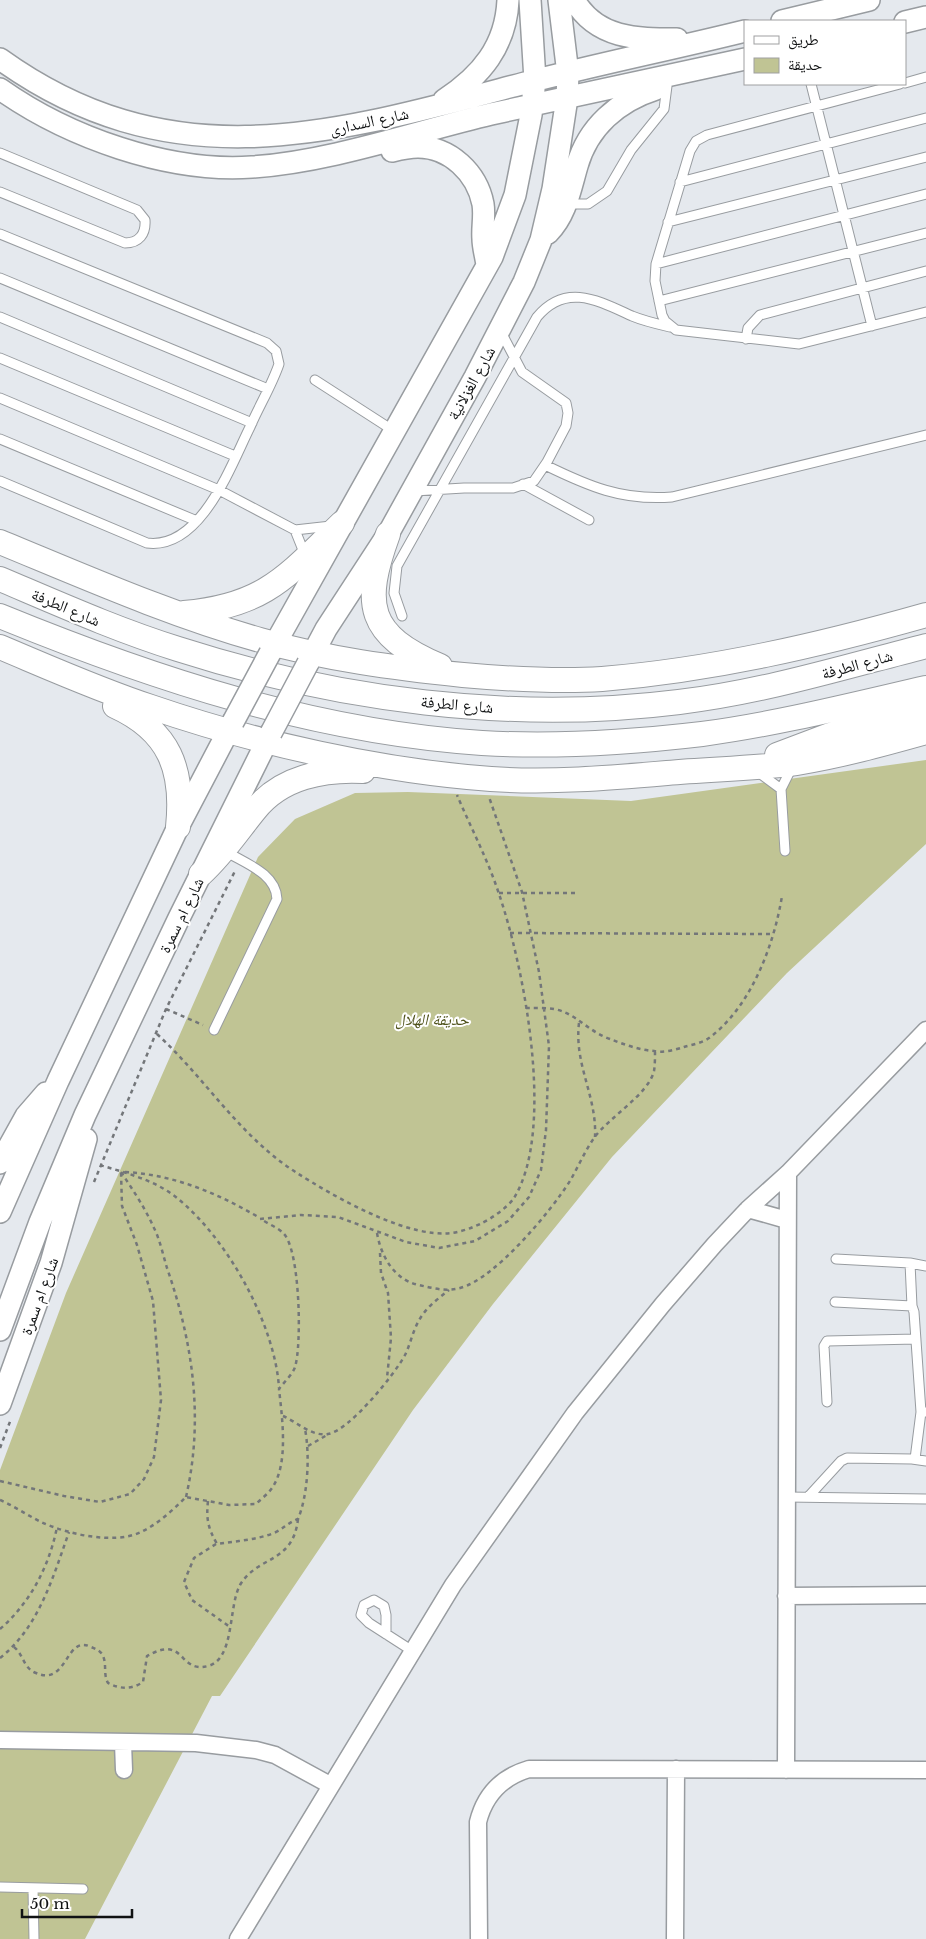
<svg xmlns="http://www.w3.org/2000/svg" width="926" height="1939" font-family="'Libre Baskerville','Noto Naskh Arabic',serif">
  <rect width="100%" height="100%" fill="#e5e9ee"/>
  <path fill="#c0c494" d="M926,760V844L787,973L612,1157L493,1304L413,1410L220,1696H212L85,1939H0V1470L66,1293L258,857L295,819L355,793L408,792L631,801Z"/>
  <g fill="none" stroke-linecap="round" stroke-linejoin="round">
    <g stroke="#989ca0" stroke-width="11">
      <path id="service" d="M905,83L926,77
        M811,84L872,326
        M900,84L707,135L696,141L690,151L656,264L655,281L662,315L665,321L676,330L799,344L926,312
        M0,153L137,210L145,220C146,234 139,243 125,243L0,192
        M680,182L926,118
        M566,204H588L607,191L631,150L664,109L667,86
        M668,222L926,157
        M0,234L267,343L276,351L279,364C272,385 259,406 250,427C231,465 201,550 147,543L0,481
        M656,264L926,194
        M0,278L268,389
        M659,301L926,233
        M0,317L252,423
        M746,339L748,328L760,315L926,271
        M0,358L235,456
        M315,380L394,431
        M0,398L219,490L295,530L331,526
        M0,439L197,521
        M545,465C588,486 622,501 672,497L926,435
        M523,484L589,520
        M414,491L464,488H513L534,481L547,462L566,426L568,413L566,403L522,372L501,332
        M295,530L305,555
        M402,616L394,593L397,566L537,317C566,282 599,301 632,316C644,321 657,324 670,327
        M758,772L781,789
        M785,851L781,789L792,767
        M214,1030L277,899C276,873 244,863 225,851
        M836,1259L910,1263
        M835,1302L912,1306L914,1312L921,1412H926
        M912,1306L910,1263L926,1266
        M827,1402L824,1346L827,1341L916,1339
        M915,1459L921,1412
        M809,1496L841,1461L847,1458L912,1459L926,1461
        M787,1497L926,1499
        M386,1634V1615L384,1606L374,1600L364,1605L361,1615L369,1623L411,1650
        M0,1887L83,1889
        M33,1889L34,1939"/>
    </g>
    <g stroke="#989ca0" stroke-width="19">
      <path id="minor" d="M748,1209L787,1220
        M786,1596L926,1595
        M0,1740L196,1743L256,1750L275,1755L330,1785
        M123,1743L124,1770
        M786,1770L788,1173
        M238,1939L453,1585L575,1413L663,1304L715,1244L748,1209L788,1173L926,1030
        M479,1939L478,1822C485,1794 502,1777 529,1769L926,1770
        M675,1939L676,1769"/>
    </g>
    <g stroke="#989ca0" stroke-width="24">
      <path id="tertiary" d="M574,0C597,39 636,39 677,39
        M782,21L869,0
        M905,22L926,17
        M0,59C174,184 338,132 525,83C598,64 672,49 745,31
        M0,89C68,137 168,173 252,167C329,162 415,132 491,114C575,95 660,77 745,59
        M444,100C481,76 506,46 508,0
        M392,151C400,149 409,147 418,147C450,147 477,173 483,204C485,216 482,227 483,239C483,247 486,257 487,265
        M548,233C566,215 570,190 577,166C588,127 618,101 656,89
        M270,653L492,257L515,195L531,115L535,80L530,0
        M308,663L326,629L388,534L475,377L524,282L541,240L553,189L567,98L568,74L559,0
        M0,1163L26,1116L46,1093
        M0,1212L58,1081L178,827L233,722
        M0,1330L40,1222L85,1115L179,918L271,733
        M0,1404L51,1263L86,1139"/>
    </g>
    <g stroke="#989ca0" stroke-width="26">
      <path id="secondary" d="M388,534C362,605 367,635 440,666
        M0,542C85,577 171,615 260,640C326,659 394,668 463,675C509,679 556,682 602,679C712,670 820,645 926,615
        M0,579C59,604 117,630 178,649C337,700 512,723 679,702C763,692 844,667 926,646
        M184,613C265,606 287,576 342,523
        M0,616C154,679 315,732 482,743C551,747 634,742 702,734C777,724 852,705 926,688
        M0,647C50,668 99,690 151,707C256,743 380,771 491,779C549,783 609,778 667,773C710,769 753,769 796,763C840,756 883,744 926,732
        M115,706C170,731 184,770 178,827
        M777,755L830,735L926,708
        M201,874C223,854 237,832 255,810C281,777 324,769 363,771"/>
    </g>
    <path stroke="#737679" stroke-width="2.5" stroke-dasharray="4 4" stroke-linecap="butt" d="M499,893H575
      M510,933L774,934
      M526,1008C538,1008 553,1007 564,1012C579,1018 592,1033 610,1039C623,1044 639,1050 654,1051C662,1053 675,1050 684,1047C691,1045 702,1043 709,1038C751,1007 774,945 782,896
      M166,1009L203,1025
      M579,1023C574,1065 597,1096 595,1137
      M157,1034C206,1079 240,1137 297,1173C333,1196 392,1229 434,1233C451,1235 465,1231 480,1224C491,1219 507,1208 514,1198C556,1130 524,967 499,894C488,860 471,828 457,795
      M100,1165C126,1173 155,1180 177,1198C227,1238 275,1324 279,1388
      M121,1172C133,1190 145,1208 154,1228C160,1240 163,1255 167,1268C193,1343 204,1419 186,1497
      M125,1172C175,1175 217,1193 260,1218
      M94,1182L166,1009L236,869
      M260,1219L301,1215L338,1217L406,1242L439,1248L475,1241L508,1221L529,1197L541,1170L546,1130L549,1046L539,972L522,892L489,797
      M377,1233C381,1256 394,1280 419,1285C432,1288 446,1292 460,1288C495,1279 551,1211 570,1181C578,1167 585,1151 594,1138C609,1117 648,1095 654,1071C655,1065 655,1058 655,1052
      M380,1253L381,1273L388,1293L391,1338L387,1378
      M283,1416C297,1422 312,1437 328,1434C349,1431 395,1374 405,1355C411,1343 413,1329 421,1317C428,1306 439,1298 449,1290
      M308,1446L327,1435
      M0,1448L11,1419
      M0,1481L64,1496L100,1502L130,1494L144,1479L154,1457L161,1400L153,1301L137,1245L122,1206L121,1172
      M0,1500C14,1506 27,1515 41,1522C67,1534 114,1545 141,1532C158,1524 173,1510 186,1497L229,1505L256,1504C261,1499 268,1494 272,1488C289,1464 282,1417 279,1389C284,1382 293,1374 295,1367C302,1345 300,1251 284,1234C279,1228 268,1224 261,1219
      M208,1501C206,1519 208,1528 217,1544C236,1541 256,1540 274,1533C283,1529 289,1522 298,1519C308,1495 310,1455 305,1429
      M216,1544L194,1558L184,1582L192,1600L230,1627
      M0,1629C30,1603 49,1567 57,1527
      M14,1647C24,1655 23,1668 36,1673C68,1687 65,1634 91,1647C96,1649 101,1651 103,1656C107,1665 103,1674 108,1683C120,1689 131,1690 143,1682L147,1656C186,1634 178,1674 208,1666C235,1659 228,1607 240,1585C258,1555 293,1564 298,1519
      M0,1658C39,1627 53,1577 69,1532"/>
    <use href="#service" stroke="#fff" stroke-width="9"/>
    <use href="#minor" stroke="#fff" stroke-width="16"/>
    <use href="#tertiary" stroke="#fff" stroke-width="21"/>
    <use href="#secondary" stroke="#fff" stroke-width="24"/>
    <g stroke="#989ca0" stroke-width="24" stroke-linecap="butt">
      <path id="tertiary-bridge" d="M233,722L270,653
        M271,733L308,663"/>
    </g>
    <use href="#tertiary-bridge" stroke="#fff" stroke-width="21"/>
  </g>
  <g text-anchor="middle" stroke-width="4" stroke-linejoin="round" paint-order="stroke">
    <g font-size="16" fill="#101213" stroke="#fff">
      <text transform="translate(369 121) rotate(-12)" y="6">شارع السدارى</text>
      <text transform="translate(471 383) rotate(-61)" y="6">شارع الغزلانية</text>
      <text transform="translate(66 607) rotate(23)" y="6">شارع الطرفة</text>
      <text transform="translate(857 664) rotate(-15)" y="6">شارع الطرفة</text>
      <text transform="translate(457 704) rotate(5)" y="6">شارع الطرفة</text>
      <text transform="translate(181 915) rotate(-64)" y="6">شارع ام سمرة</text>
      <text transform="translate(39 1296) rotate(-70)" y="6">شارع ام سمرة</text>
    </g>
    <g font-size="16" font-style="italic" fill="#50531c" stroke="#fff">
      <text x="432" y="1025">حديقة الهلال</text>
    </g>
  </g>
  <rect x="744" y="20" width="162" height="65" fill="#ffffff" stroke="#9fa0a1"/>
  <rect x="754" y="36" width="25" height="8" fill="#ffffff" stroke="#9fa0a1"/>
  <text x="788" y="45" font-size="15" fill="#101213">طريق</text>
  <rect x="754" y="58" width="25" height="15" fill="#c0c494" stroke="#9fa0a1"/>
  <text x="788" y="70" font-size="15" fill="#101213">حديقة</text>
  <path d="M22 1909v8h110v-8" fill="none" stroke="#101213" stroke-width="2.5"/>
  <text x="30" y="1909" font-size="15" fill="#101213" stroke="#ffffff" stroke-width="4" paint-order="stroke">50 m</text>
</svg>
